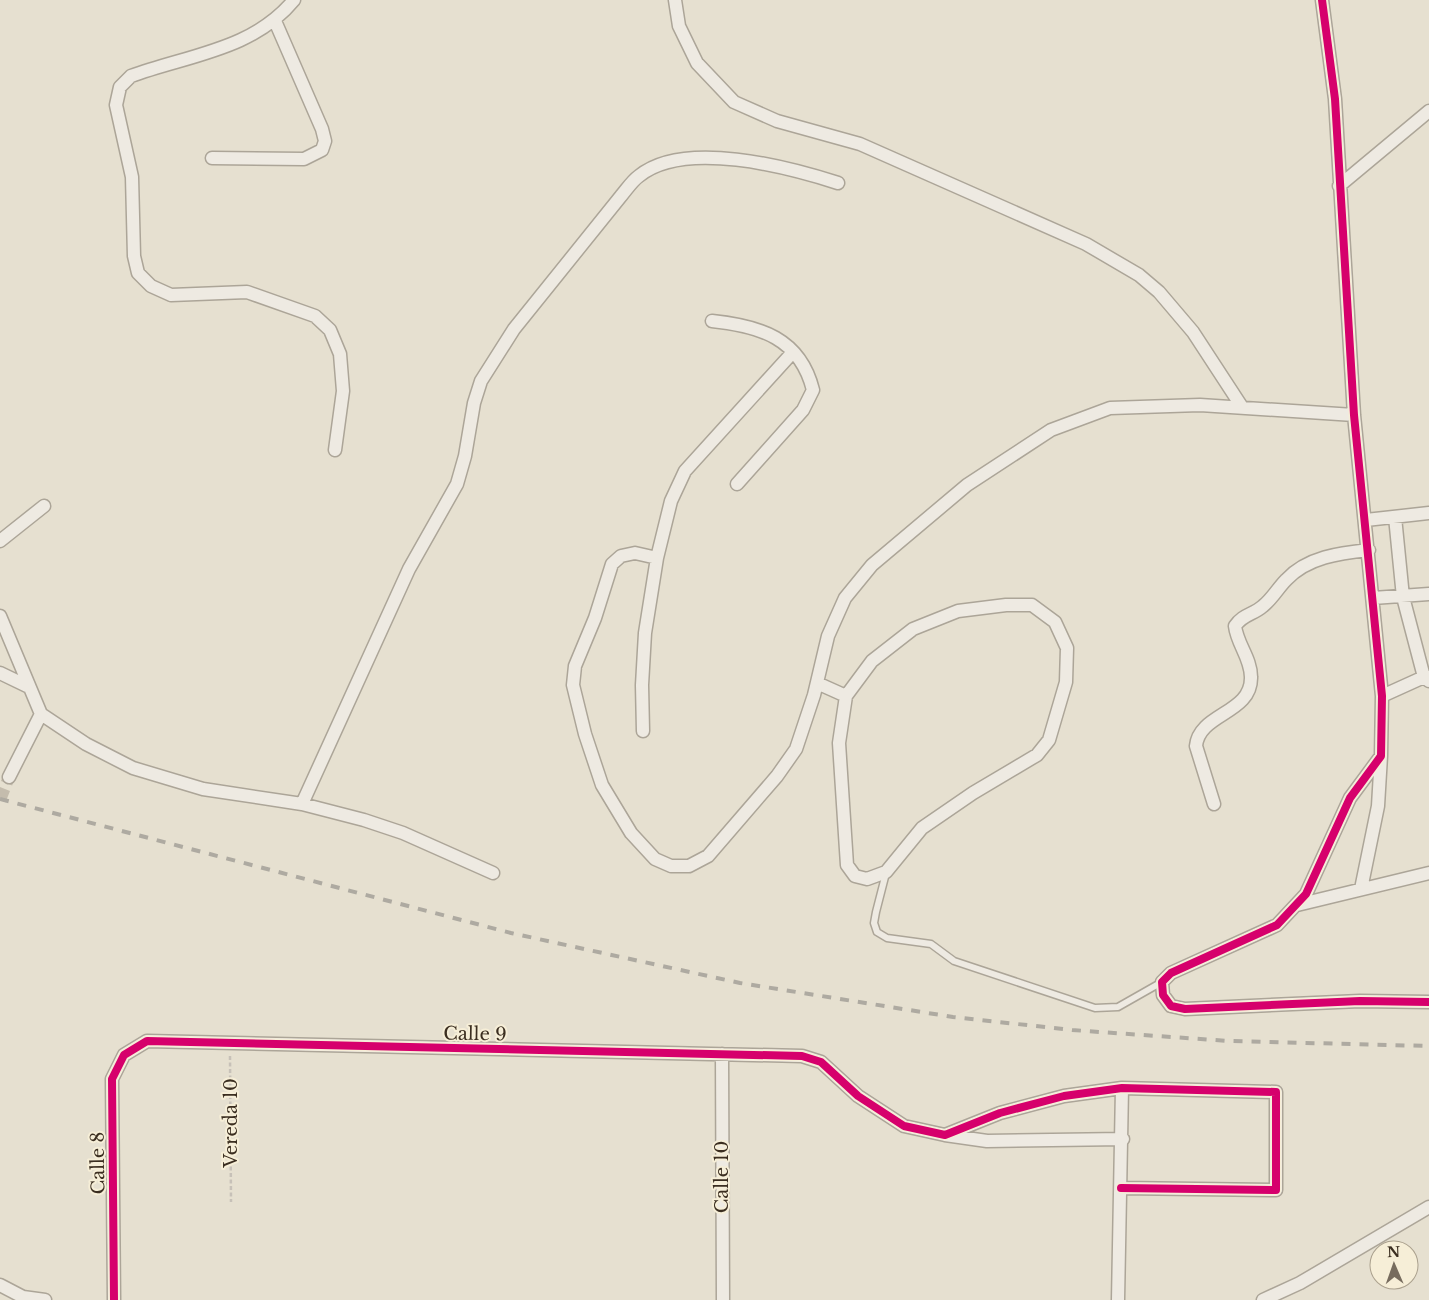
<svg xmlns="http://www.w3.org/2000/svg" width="1429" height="1300" font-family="'Libre Baskerville',serif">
  <rect width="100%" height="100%" fill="#e6e0d0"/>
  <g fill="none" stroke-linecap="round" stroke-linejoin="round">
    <path stroke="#c4bcad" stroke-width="12" stroke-dasharray="12 6" stroke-linecap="butt" d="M0,800L9,777"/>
    <g stroke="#aca598" stroke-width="9">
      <path id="service" d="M886,873L876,912L874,923L877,932L887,938L931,944L954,961L1095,1008L1118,1007L1162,982"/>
    </g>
    <g stroke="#aca598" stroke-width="15">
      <path id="minor" d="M294,0C253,50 188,55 131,76L120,87L116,105L132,177L134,256L138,273L151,286L171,295L247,292L315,316L330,330L340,354L343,391L335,450
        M675,0L679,26L697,63L734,102L777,121L860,144L1086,244L1139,275L1159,292L1193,332L1242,407
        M1322,0L1335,99L1354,415L1382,696L1381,756L1350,798L1306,894L1277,925L1171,973L1162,982L1163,995L1171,1006L1185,1009L1360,1001L1429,1002
        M212,158L304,159L322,150L325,141L322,129L275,21
        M1339,186L1429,111
        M712,321C760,326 800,338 813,390L803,410L737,484
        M1395,517L1403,597L1424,677H1429
        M1366,520L1429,513
        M0,541L44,506
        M657,558L635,553L621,556L612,564L595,618L575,666L573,685L585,734L602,785L631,833L655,859L671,866H689L708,856L777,776L796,749L814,695L828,636L845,598L872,565L967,485L1051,430L1110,408L1200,405L1354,415
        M1373,598L1429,594
        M1006,605H1032L1055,622L1067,648L1066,682L1049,740L1037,755L973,793L922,828L886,872L867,879L855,876L847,865L839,743L846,696L872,661L913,629L958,611Z
        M0,616L41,714L9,777
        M0,673L27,686
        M817,683L846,696
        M1382,696L1424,677L1429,681
        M41,714L86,744L133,768L203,789L302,804L364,820L403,833L493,873
        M643,731L642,685L645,633L657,558L671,501L685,471L793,352
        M302,804L409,569L457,484L465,456L474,403L481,381L514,329L621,196C627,189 632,181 639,176C684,139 788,167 838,183
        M1214,804L1196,746C1199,713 1252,714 1251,677C1251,658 1237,644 1235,626C1243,614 1253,615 1263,606C1272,599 1278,588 1286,580C1307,557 1340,553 1369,550
        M1361,889L1378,806L1381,756
        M1297,905L1429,873
        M722,1054L723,1300
        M945,1135L987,1141L1123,1139
        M0,1285L23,1297L45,1300
        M114,1300L112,1079L124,1055L147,1041L802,1056L821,1062L858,1096L904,1126L945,1135L1000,1113L1064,1096L1122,1088L1276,1092V1190L1121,1188
        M1118,1300L1122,1088
        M1263,1300L1300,1283L1429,1207"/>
    </g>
    <path stroke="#c7c1b8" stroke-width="2.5" stroke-dasharray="4 2.5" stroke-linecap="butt" d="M230,1056L231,1202"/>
    <use href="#service" stroke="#eeeae2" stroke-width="6"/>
    <use href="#minor" stroke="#eeeae2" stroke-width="12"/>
    <path stroke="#aeaaa1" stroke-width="4" stroke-dasharray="9 9" stroke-linecap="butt" d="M0,799L511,933L740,983L953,1017L1072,1030L1229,1041L1429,1046"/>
    <g stroke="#f6eed7" stroke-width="11">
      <path id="cycleway" d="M1322,0L1335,99L1354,415L1382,696L1381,756L1350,798L1306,894L1277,925L1171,973L1162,982L1163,995L1171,1006L1185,1009L1360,1001L1429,1002
        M114,1300L112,1079L124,1055L147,1041L802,1056L821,1062L858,1096L904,1126L945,1135L1000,1113L1064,1096L1122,1088L1276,1092V1190L1121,1188"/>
    </g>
    <use href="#cycleway" stroke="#d6006c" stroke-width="8"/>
  </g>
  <g text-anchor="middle" stroke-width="4" stroke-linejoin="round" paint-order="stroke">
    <g font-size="18" fill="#3b2e20" stroke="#f6eed7">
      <text transform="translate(475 1034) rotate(1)" y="6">Calle 9</text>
      <text transform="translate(231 1123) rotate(-90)" y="6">Vereda 10</text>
      <text transform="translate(98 1163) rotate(-91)" y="6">Calle 8</text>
      <text transform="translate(722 1177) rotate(-90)" y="6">Calle 10</text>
    </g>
  </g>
  <g transform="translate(1394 1265) rotate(358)"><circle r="24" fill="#f6eed7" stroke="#aba18e"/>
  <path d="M0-4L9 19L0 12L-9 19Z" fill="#776c5e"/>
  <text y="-8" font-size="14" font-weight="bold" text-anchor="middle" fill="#3b2e20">N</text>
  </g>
</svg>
